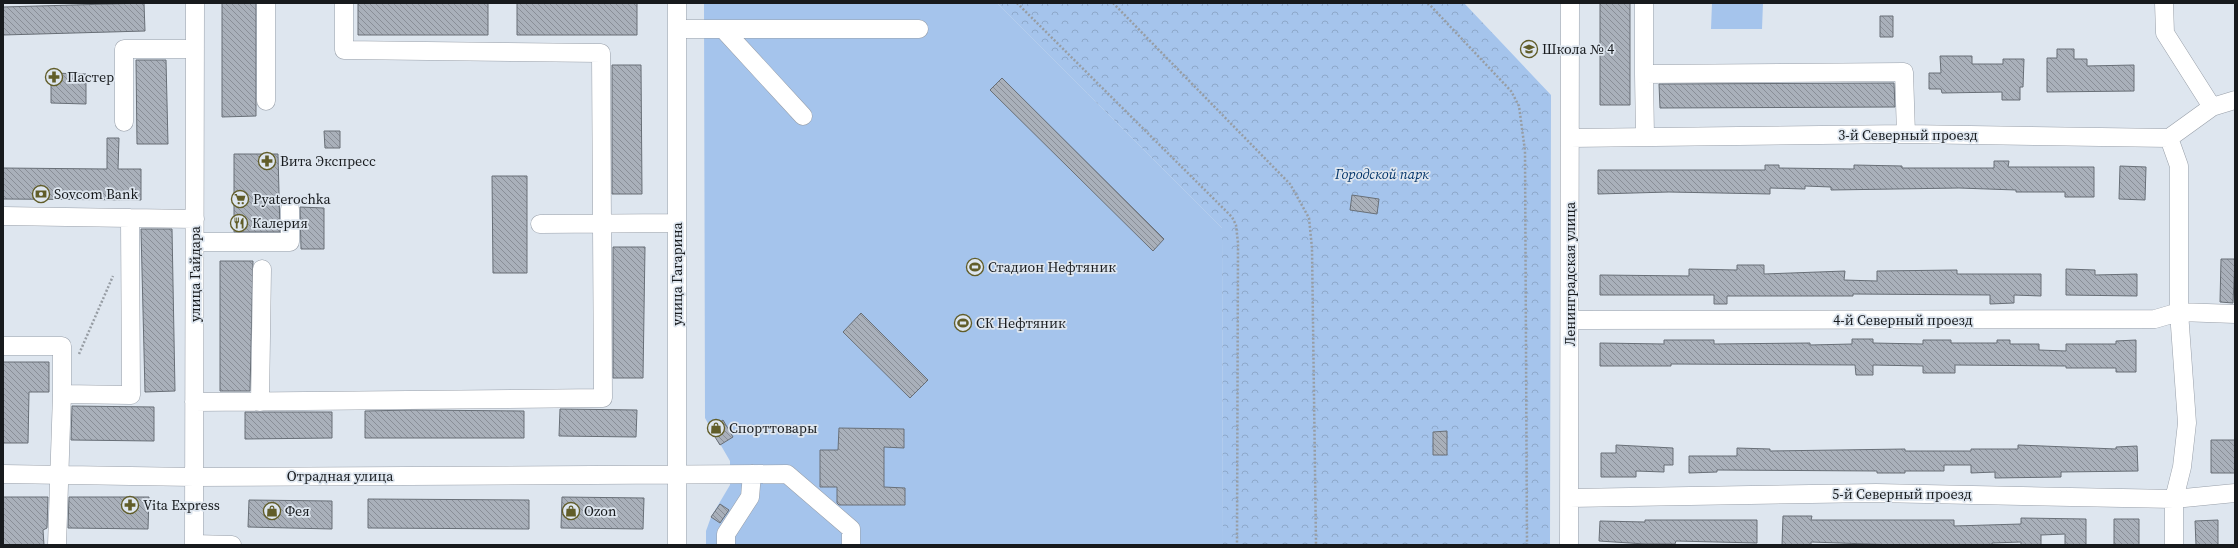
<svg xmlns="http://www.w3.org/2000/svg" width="2238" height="548" font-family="'Source Serif 4',serif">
  <defs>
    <pattern id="park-crowns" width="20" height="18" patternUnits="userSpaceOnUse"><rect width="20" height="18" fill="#a5c4ec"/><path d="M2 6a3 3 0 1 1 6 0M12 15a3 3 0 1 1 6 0" fill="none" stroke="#8da8ca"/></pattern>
    <pattern id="building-back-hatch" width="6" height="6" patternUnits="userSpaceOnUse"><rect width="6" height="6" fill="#a9b0ba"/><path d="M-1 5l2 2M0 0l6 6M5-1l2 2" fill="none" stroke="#898e97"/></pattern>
  </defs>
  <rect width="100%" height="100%" fill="#dee6ef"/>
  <path fill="#a5c4ec" d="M704,3H997L1222,228L1223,545H706V531L711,517L730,485V461L705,418Z
    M1712,3H1763L1762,29H1711Z"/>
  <path fill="url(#park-crowns)" d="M997,3H1464L1551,95L1550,545H1223L1222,228Z"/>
  <path fill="url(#building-back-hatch)" stroke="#686f77" d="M144,3L145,31L3,35V7Z
    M222,3H256V116L222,117Z
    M358,3H488V35H358Z
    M517,3H637V35H517Z
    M1600,3H1630V105H1600Z
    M1880,16H1893V37H1880Z
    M2057,49H2074V59H2087V66L2134,65V91L2047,92V58H2057Z
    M1940,56H1972V64H2003V59H2024L2023,87H2020V100H2002V92L1942,93L1941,89H1929V73H1941Z
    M136,60H166L168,144H137Z
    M612,65H641L642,194H612Z
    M51,73L86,74V104L51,103Z
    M1002,78L1164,239L1153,251L990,90Z
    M1894,83L1895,107L1660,108L1659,84Z
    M324,131H340V148H325Z
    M107,138H119L118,169H141V200L3,199V168L107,169Z
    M234,154H278L280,232H234Z
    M1994,161H2009L2008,167H2094V197H2065V192H2016V190L1959,188L1831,190V187L1805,186V189L1770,188V194L1669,192L1598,194V170H1765V165H1779V168L1854,169V165L1902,166V168H1994Z
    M2120,166L2146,167L2145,200L2119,199Z
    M492,176H527V273H493Z
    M1352,195L1379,199L1377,214L1350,210Z
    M300,207L324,208V249H301Z
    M141,229H172L175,391L145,392Z
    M613,247H645L643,378H613Z
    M2221,259H2235L2233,303L2220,302Z
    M220,261H253L250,391H220Z
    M1737,265H1764V274L1845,271L1844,280L1877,281V271L1957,270V274H2041V296L2014,295V303L1990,304V295L1853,294V296H1727V304H1714V295H1600V275L1689,276V269L1737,270Z
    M2066,269L2095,270V275L2137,274V296L2066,295Z
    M861,313L928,380L910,398L843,332Z
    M1852,339H1873V343L1923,344V340H1951V343H1997V340H2010V344H2039V350L2066,351V344H2116V341L2136,340V372H2116V368H2066V366L1955,365V373H1923V366L1873,365V375H1856L1855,365L1671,364V366H1600V343L1664,344V340H1714V344L1810,343V345L1852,344Z
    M3,362H49V392H29L28,443H3Z
    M72,406L154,407V441L71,440Z
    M560,409L637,410L636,437L559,436Z
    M412,410L524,411V438H365V411Z
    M245,412H332V438L245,439Z
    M723,420L733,437L720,445L710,429Z
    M839,428L904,429V448L884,447V487L905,488V505H839L837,503V487H820V450H838Z
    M1447,431V455H1433V432Z
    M2211,440H2235V473H2211Z
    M1616,445L1673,448V465H1664V472L1636,471V477H1601V453H1616Z
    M2018,445L2116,449V447L2137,446L2138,471L2061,472V477L1995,478V472L1971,473V465H1944V471H1905V473H1877V471L1717,470V472L1689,473V456H1737V448L1770,449V451L1905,449V451H1971V449H2018Z
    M3,497H48L47,528L43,530L44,545H3Z
    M69,497H149L148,529L68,528Z
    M562,497L644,498L643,529L561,528Z
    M368,499L529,500V529L368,528Z
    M249,500L332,501V529L248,527Z
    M720,504L729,510L720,523L711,517Z
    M1783,516H1812L1811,520H1954V526L2021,524V518L2086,519V545H2065V534L2041,535V545H2021V542L1992,543V545H1897L1811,542V545H1782Z
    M2114,519H2139V545H2114Z
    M1645,520H1757V543L1676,541L1675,544H1645L1599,541L1600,521L1645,522Z
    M2218,520V545H2196L2195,521Z"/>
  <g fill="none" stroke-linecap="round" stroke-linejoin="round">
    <g stroke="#989fa9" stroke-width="19">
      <path id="minor" d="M677,3V545
        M1644,3V74L1904,72L1906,134
        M2164,3L2165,33L2212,107
        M677,29H919
        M723,29L803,116
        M1644,74L1645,137
        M266,101V3
        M124,122V49H195
        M1570,138L1906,134L2169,138L2212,107L2235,100
        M2169,138L2179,166V312L2187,423L2182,467L2174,499V545
        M3,216L130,218
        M540,224L677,223
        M195,242H290V209
        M1570,320L2155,319L2179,312L2235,314
        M3,346H62V394L131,395L130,218L195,219
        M194,402L603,398L601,53L344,50V3
        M260,402L262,269
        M3,474L194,477L787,474L851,529V545
        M1570,498L1876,493L2174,499L2235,493
        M194,544L232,545
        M57,545L62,394
        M194,545L195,3
        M726,545V534L750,497L752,474
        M1569,545L1570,3"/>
    </g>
    <path stroke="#979da4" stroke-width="2.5" stroke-dasharray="2 2" stroke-linecap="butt" d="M1017,3L1232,217L1236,225L1238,243L1237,545
      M1113,3L1290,184L1309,218L1312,248L1316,545
      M1428,3L1511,91L1519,106L1525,151L1527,545
      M79,354L113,276"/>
    <use href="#minor" stroke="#fff" stroke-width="18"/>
  </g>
  <defs>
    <g id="school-ring" transform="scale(0.9)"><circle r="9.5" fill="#dee6ef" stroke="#615d29" stroke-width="1.5"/><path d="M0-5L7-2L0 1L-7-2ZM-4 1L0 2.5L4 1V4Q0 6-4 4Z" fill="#615d29"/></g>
    <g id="pharmacy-ring" transform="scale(0.9)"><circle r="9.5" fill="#dee6ef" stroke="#615d29" stroke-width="1.5"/><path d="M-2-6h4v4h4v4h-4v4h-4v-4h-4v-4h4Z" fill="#615d29"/></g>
    <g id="bank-ring" transform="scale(0.9)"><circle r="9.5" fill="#dee6ef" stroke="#615d29" stroke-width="1.5"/><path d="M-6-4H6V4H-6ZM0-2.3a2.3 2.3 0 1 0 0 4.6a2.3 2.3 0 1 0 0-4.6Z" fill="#615d29"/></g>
    <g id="supermarket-ring" transform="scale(0.9)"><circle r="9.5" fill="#dee6ef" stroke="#615d29" stroke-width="1.5"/><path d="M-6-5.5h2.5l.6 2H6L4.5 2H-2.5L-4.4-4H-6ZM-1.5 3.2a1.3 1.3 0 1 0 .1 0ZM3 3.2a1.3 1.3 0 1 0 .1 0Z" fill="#615d29"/></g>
    <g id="restaurant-ring" transform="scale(0.9)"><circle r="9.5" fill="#dee6ef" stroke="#615d29" stroke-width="1.5"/><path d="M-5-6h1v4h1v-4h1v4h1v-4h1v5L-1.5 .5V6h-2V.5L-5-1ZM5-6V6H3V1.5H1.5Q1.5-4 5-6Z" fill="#615d29"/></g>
    <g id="stadium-ring" transform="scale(0.9)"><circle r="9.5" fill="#dee6ef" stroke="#615d29" stroke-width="1.5"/><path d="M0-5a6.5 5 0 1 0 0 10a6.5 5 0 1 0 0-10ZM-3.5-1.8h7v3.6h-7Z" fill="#615d29"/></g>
    <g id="shop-ring" transform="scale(0.9)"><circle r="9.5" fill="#dee6ef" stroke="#615d29" stroke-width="1.5"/><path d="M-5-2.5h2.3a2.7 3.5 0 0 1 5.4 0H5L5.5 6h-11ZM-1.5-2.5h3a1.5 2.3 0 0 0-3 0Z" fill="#615d29"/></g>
  </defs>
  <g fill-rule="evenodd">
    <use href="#school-ring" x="1529" y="49"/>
    <use href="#pharmacy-ring" x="54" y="77"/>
    <use href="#pharmacy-ring" x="267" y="161"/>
    <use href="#bank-ring" x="41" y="194"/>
    <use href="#supermarket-ring" x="240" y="199"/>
    <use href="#restaurant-ring" x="239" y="223"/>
    <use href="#stadium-ring" x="975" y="267"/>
    <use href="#stadium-ring" x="963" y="323"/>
    <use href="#shop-ring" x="716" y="428"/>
    <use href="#pharmacy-ring" x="130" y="505"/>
    <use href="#shop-ring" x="272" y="511"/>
    <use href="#shop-ring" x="571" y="511"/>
  </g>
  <g text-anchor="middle" stroke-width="3.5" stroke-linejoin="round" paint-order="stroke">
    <g font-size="14" fill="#171a1d" stroke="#dee6ef" text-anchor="start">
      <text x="1542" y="54">Школа № 4</text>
      <text x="67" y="82">Пастер</text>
      <text x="280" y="166">Вита Экспресс</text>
      <text x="54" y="199">Sovcom Bank</text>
      <text x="253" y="204">Pyaterochka</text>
      <text x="252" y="228">Калерия</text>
      <text x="988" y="272">Стадион Нефтяник</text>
      <text x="976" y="328">СК Нефтяник</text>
      <text x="729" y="433">Спорттовары</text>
      <text x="143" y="510">Vita Express</text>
      <text x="285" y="516">Фея</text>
      <text x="584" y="516">Ozon</text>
    </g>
    <g font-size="14" fill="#171a1d" stroke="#dee6ef">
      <text x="1908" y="140">3-й Северный проезд</text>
      <text transform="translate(195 274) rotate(-90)" y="5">улица Гайдара</text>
      <text transform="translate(677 274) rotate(-90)" y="5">улица Гагарина</text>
      <text transform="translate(1570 274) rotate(-90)" y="5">Ленинградская улица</text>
      <text x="1903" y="325">4-й Северный проезд</text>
      <text x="340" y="481">Отрадная улица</text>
      <text x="1902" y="499">5-й Северный проезд</text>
    </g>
    <g font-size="14" font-style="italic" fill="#023469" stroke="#dee6ef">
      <text x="1382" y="179">Городской парк</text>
    </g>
  </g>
  <rect width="2238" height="548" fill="none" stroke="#171a1d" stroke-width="8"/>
</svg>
